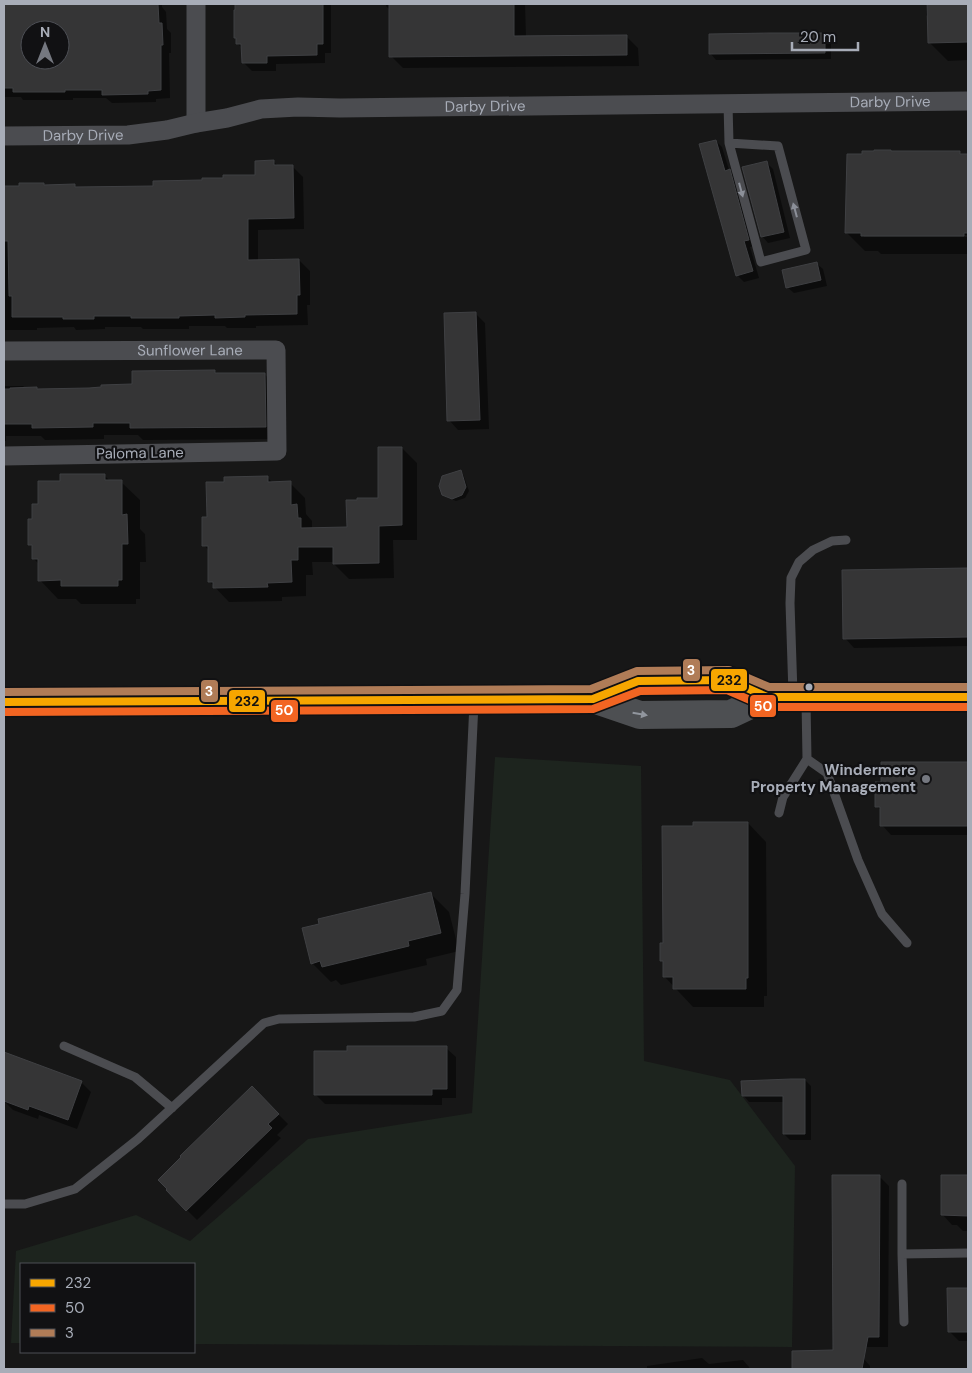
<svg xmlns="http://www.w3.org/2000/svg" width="972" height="1373" font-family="'DM Sans',sans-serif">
  <rect width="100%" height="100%" fill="#171717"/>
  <path fill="#1d241e" d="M495,757L641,766L644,1061L730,1080L795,1166L792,1347L194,1344V1264H21V1343H11L16,1251L136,1215L190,1241L308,1139L472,1113Z"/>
  <path fill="#0007" fill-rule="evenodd" d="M4,4H162V7L166,12L167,29L171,33V53H169L170,98L156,99V102L112,103L106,98H73V100H23L21,97H4ZM30,30H60V60H30Z
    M237,4H331V53H325V63L276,64V71H252L243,62V49L237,43Z
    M386,4H525L526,37L626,36L638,48L639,66L403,68L391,56V11L386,6Z
    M926,4H968V60L948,61L929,42V18L926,15Z
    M824,34L831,41V59L716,60L710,53Z
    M716,141L722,147L729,170L736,177L754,246L750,247L759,278L744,282L737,275Z
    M960,152L962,155H968V235L864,234V237H968V254H881L878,251H865L847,233Z
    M274,162L278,166H292L303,177L304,229L258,230V261L299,260L310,271V305H307L308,325L256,326V328H227L225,326H189V329H143L141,327H105V329L76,330L74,327L37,328V330H4V188L74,186L77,188L154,187L256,176Z
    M766,162L773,169L790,238L768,243L762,236Z
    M816,263L823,269L827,286L794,293L787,287Z
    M475,313L485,323L489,429L458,430L449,420Z
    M215,371L218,374H264L277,386V439L143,440L138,435H104V439L45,440L41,436H6V441H4V386H23L25,388L38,391L89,389L134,385Z
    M402,448L417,463V540H393L394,578L349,579L334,564V562H312L313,575H306V596L282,597V601L229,602L210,582L209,551L204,545L208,519L225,483L267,477L273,483H290L305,498L306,514L312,521V529L348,528L379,499Z
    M460,471L463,474L469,491L465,498L456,501L447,497L443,494Z
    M104,475L111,482H121L140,500V529L145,534L146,562H140V599H136V604H81L76,599H58L40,580L39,564L33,558V548L30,544L33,520L39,505L62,482Z
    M968,569V646L854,648L845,638L843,571Z
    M882,763H968V835H891L882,825V811L876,806L882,783Z
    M748,823L766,842L767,996H764V1007H693L664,976V962L662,960L664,944Z
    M430,893L449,912L459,951L426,959L427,965L341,985L336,980L331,982L312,963Z
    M446,1048L456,1057V1098H442V1105L325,1104L315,1094Z
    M4,1054L81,1082L91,1092L77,1129L39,1115L38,1119L13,1110L4,1101Z
    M805,1080L811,1086V1140H790L784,1134V1102H749L743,1095Z
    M252,1088L288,1124L277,1135L281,1138L197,1220L167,1190Z
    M879,1176L889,1186L888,1347H844Z
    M943,1177H968V1231H963L957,1225H952L943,1215Z
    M968,1289V1341H959L949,1331L948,1290Z
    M793,1352L864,1359L870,1366V1369H794Z
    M702,1358L709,1364L743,1360L749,1367L750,1369H647V1366Z"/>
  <path fill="#353536" stroke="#3f4043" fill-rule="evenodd" d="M4,4H158L159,23H162L163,45H161V90L148,91V94L102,95V90H65V92H13V88H4ZM30,30H60V60H30Z
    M235,4H323V44H317V55L267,56V63H242L241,44H236V38H234V10H235Z
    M389,4H514V36L627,35V55L389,57Z
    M927,4H968V42L928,43Z
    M770,33H825V53L709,54V34Z
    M716,140L725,171L730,169L749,240L744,241L753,271L736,276L699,144Z
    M874,150H891V151H960V154H968V233H964V236H861V233H845L847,154H862V151H874Z
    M274,160V165H293L294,218L248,219V260L299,259L300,295H297V314L245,315V317L215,318V315L179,316V318H131V316H94V319H63V317H12V296H9L8,241H4V186H19V183H44V185L75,184V187L153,186V181L202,180V178H223V175H255V161Z
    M767,161L784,232L761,237L742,167Z
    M817,262L821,280L786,288L782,270Z
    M476,312L480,420L447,421L444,313Z
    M215,370V373H265L266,427L130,428V423H93V427L32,428V424H4V389H10V388L37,387V389L89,388L101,387V385L132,384V371Z
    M378,447H402V525L379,526V563L333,564V547H298V560H291L292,582L267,583L268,587L213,588V582H208V546H202V517H207L206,482H224V477L268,476V482L291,481V505L297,504L298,518H301V528L347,527L346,500H357V498H378Z
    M461,470L466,487L462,495L452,499L442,495L439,486L442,476Z
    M60,474H105V480H122V515L127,514L128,544H122V580H118V586H61V580L38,581V559H32V545H28V519H32V504H38V481H60Z
    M968,568V637L843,639L842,570Z
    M881,762H968V826H880V807H875V782H881Z
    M693,822H748V978H746V989H673V977H663V961H660V943H663L662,826H693Z
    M431,892L441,933L408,941L409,946L322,967L320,961L311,964L302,928L319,924L318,919Z
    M347,1046H447V1089H432V1095H314V1051H347Z
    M4,1052L82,1081L68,1120L29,1106L28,1110L4,1101Z
    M791,1079H805V1134H783V1096H742L741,1081Z
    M252,1086L279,1114L268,1124L272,1128L186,1211L166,1190L167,1189L158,1180L181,1157L180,1156Z
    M832,1175H880L879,1337H868L862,1369H792V1351L833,1350Z
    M941,1175H968V1216L941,1215Z
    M947,1288H968V1332H948Z"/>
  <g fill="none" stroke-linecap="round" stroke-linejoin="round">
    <path stroke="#4b4c50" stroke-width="9" d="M728,104L729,143L761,262L806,250L778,146L729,143
      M793,694L790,603L791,578L799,562L813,550L832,541L846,540
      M807,759L827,773L858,860L882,914L907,943
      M779,813L783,797L807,759L806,701
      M64,1046L135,1077L172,1108
      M902,1184V1254L968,1253
      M4,1204H25L75,1189L138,1139L264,1023L279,1019L414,1017L442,1011L457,990L465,894L474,703
      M902,1254L904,1322"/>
    <g stroke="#4b4c50" stroke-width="19">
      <path d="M196,4V123"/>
      <path id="s1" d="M4,136L128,135L167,130L196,123L227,118L261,109L298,107L340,108L968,101"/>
      <path id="s2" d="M4,351L276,350L277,451L4,456"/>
    </g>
    <path stroke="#4d4f52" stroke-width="28" d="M593,699L638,681L729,680L767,697
      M4,702L593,699L640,715L731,714L767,697H968"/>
    <g stroke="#111113" stroke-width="11">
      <path id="bus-1" d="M4,702L593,699L638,681L729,680L767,697H968"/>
    </g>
    <g stroke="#111113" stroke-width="11">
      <path id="bus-2" d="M4,712L593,709L640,691L727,690L766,707H968"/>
    </g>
    <g stroke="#111113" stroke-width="11">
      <path id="bus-3" d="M4,692L591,689L637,671L729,670L769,687H968"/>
    </g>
    <use href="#bus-1" stroke="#f7a600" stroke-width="8"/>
    <use href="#bus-2" stroke="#f26522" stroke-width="8"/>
    <use href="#bus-3" stroke="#b07c57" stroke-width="8"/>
  </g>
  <defs><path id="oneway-solid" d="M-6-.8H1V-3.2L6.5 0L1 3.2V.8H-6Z" transform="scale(1.25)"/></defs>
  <g fill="#8c9099">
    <use href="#oneway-solid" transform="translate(741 190) rotate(75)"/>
    <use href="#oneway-solid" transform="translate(795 210) rotate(-105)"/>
  </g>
  <use fill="#91969e" href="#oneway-solid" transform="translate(640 714) rotate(10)"/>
  <circle fill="#a8adb8" stroke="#111113" stroke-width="2" cx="809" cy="687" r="4.5"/>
  <circle fill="#757880" stroke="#111113" stroke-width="2" cx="926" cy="779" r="5"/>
  <g text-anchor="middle" stroke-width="4.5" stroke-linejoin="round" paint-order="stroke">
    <g font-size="15" fill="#a8adb8" stroke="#111113">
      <text dy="5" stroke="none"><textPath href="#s1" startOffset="889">Darby Drive</textPath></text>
      <text dy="5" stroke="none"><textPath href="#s1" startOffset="484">Darby Drive</textPath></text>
      <text dy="5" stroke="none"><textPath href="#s1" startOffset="79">Darby Drive</textPath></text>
      <text dy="5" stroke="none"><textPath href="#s2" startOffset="186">Sunflower Lane</textPath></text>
      <text transform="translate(140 453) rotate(-1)" y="5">Paloma Lane</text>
    </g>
    <g font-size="15" font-weight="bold" fill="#a8adb8" stroke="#111113" text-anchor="end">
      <text x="916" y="775">Windermere<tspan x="916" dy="17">Property Management</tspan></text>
    </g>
  </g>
  <g stroke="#111113" stroke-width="2">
    <rect x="682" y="658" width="19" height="24" rx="5" fill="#b07c57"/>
    <rect x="710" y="668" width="38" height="24" rx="5" fill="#f7a600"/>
    <rect x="200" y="679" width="19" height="24" rx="5" fill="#b07c57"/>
    <rect x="228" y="689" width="38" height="24" rx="5" fill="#f7a600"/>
    <rect x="749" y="694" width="28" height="24" rx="5" fill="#f26522"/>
    <rect x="270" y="699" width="29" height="24" rx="5" fill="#f26522"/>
  </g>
  <g font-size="14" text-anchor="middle" font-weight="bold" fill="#fff">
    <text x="691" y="675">3</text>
    <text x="209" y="696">3</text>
    <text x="763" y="711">50</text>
    <text x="284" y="715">50</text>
  </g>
  <g font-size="14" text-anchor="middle" font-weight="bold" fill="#111">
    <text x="729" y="685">232</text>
    <text x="247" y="706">232</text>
  </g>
  <rect width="972" height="1373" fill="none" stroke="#a8adb8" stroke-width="10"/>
  <rect x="20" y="1263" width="175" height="90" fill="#111113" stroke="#4d4f55"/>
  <rect x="30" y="1279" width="25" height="8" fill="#f7a600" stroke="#4d4f55"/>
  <text x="65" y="1288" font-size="15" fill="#a8adb8">232</text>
  <rect x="30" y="1304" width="25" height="8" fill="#f26522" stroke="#4d4f55"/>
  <text x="65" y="1313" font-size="15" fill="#a8adb8">50</text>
  <rect x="30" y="1329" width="25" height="8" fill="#b07c57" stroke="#4d4f55"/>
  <text x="65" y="1338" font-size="15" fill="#a8adb8">3</text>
  <g transform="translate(45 45)"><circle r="24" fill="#111113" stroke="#4d4f55"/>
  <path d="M0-4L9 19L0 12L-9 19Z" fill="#757880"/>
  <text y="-8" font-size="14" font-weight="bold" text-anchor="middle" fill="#a8adb8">N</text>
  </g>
  <path d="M792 42v8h66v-8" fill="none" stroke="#a8adb8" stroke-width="2.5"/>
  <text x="800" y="42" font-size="15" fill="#a8adb8" stroke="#111113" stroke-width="4" paint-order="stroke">20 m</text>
</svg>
